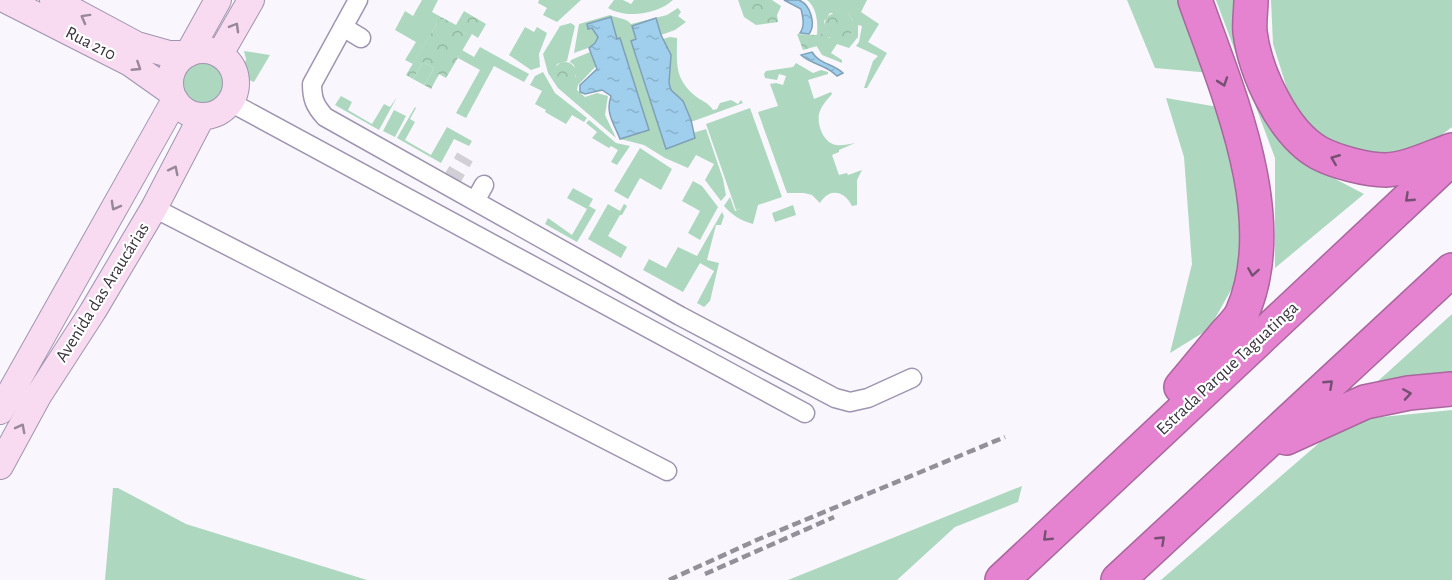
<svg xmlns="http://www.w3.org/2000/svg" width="1452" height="580" font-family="'Alegreya Sans',sans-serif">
  <defs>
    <pattern id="park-crowns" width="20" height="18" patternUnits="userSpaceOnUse" patternTransform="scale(1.5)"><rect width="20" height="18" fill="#add7be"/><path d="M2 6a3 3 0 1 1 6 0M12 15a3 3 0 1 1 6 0" fill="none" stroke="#96b9a4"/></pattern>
    <pattern id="water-ripples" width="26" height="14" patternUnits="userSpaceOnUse" patternTransform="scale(1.5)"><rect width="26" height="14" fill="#9fcfec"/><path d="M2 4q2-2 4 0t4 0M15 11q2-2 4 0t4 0" fill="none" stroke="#8ab2cb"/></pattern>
  </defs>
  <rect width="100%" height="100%" fill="#f9f7fd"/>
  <path fill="#add7be" d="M422,0H438L432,12L441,17L413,64L405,60L416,42L395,30L405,11L413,16Z
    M539,0H581L557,22L543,15L547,8L538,3Z
    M614,0H623L631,4L634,0H673C658,14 627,19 608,8Z
    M807,0H867L861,12L879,24L868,42L887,53L867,88H864L873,61L878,56L856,46L859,42L862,26L858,25V37L849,48L837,44L831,53L842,60V63L822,55L816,45C824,43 845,27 853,21L848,13H830L824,21L826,33L817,35C818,22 817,8 807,0Z
    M1127,0H1186L1211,73L1155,68Z
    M1216,0H1243L1318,170L1364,194L1275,268V158Z
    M1271,0H1452V127L1427,146L1375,155L1344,148L1317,136L1295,114L1273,44Z
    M678,8L681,12L678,16L686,22L675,30L661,35L656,18L633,26L636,40L631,42L666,149L695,138L693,133L706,129L723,179L726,195L721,201L705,180L714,164L696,155L688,168L665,158L644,145L620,139L649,130L620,39H617L592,28L598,37C593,48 585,49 574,53L579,24L610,15C618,19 625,17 631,24L667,15Z
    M571,23L575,26L567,61L557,64L554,74L560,83L571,82L576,76L574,65L570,62L571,60L590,52L596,66L578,85L577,90L585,97L597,93L608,96L605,115L616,138L558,88L548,73L543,54L560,26Z
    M525,27L534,32L537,27L547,33L539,54L540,67L531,70L509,55Z
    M670,37L677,38C677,63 674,77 694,95C701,101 708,102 713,110L717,109L720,103L731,100L738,104L741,100L743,103L691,122L683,101L671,90L669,83L671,55L663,39Z
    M480,47L529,74L524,82L494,66L466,118L456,113L480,70L458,58L462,50L474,57Z
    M244,51L270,55L254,82L241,77L246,59Z
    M176 83a25 25 0 1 1 50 0a25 25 0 1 1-50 0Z
    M423,62L434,68L424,85L413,79Z
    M796,63L813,73L821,70L828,72V74L808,80L814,99L831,92L832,94C827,100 821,106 819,114C817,126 824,143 836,145C842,146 849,144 855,143L839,150V152L832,155L839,175L847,173L848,175L862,170L857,180V205L852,206C844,190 829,188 820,203L812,195L804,193H787L758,112L778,106L770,84L776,83L783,85L786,76L779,74L777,80L765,78L764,74L766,71L793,67Z
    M543,72L555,93L587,118L584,122L572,115L566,124L545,112L546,110L535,104L542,91L530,85L535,76Z
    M341,96L352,102L348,110L372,124L384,104L390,107L397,97L379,130L335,105Z
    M1166,98L1218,107L1241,204L1244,267L1209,329L1170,353L1192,264L1184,157Z
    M415,107L416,108L410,119L415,122L405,140L431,155L447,127L472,141L469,146L454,139L441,163L397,138Z
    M750,108L782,197L758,205L753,224C740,220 733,216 724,206L730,197L735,211L742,208L736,210L706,124Z
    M394,110L406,116L395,137L383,131Z
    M589,120L616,143L630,146L617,165L611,162L618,150L611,146L609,148L592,138L597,132L586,123Z
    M640,148L672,169L661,190L640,178L628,199L614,191Z
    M693,181L702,186L718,207L700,240L688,233L700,211L682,201Z
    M573,188L593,199L589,206L596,210L577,242L545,224L548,218L572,235L587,209L567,198Z
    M608,204L620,211L624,204L627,206L622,215H620L608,236L627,247L621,258L588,239Z
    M793,205L796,215L775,222L772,213Z
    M722,212L724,216L721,225H716L707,260L719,263L710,301L704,307L697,303L714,271L700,263L683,292L643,270L649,259L666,268L678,247L697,256Z
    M1452,314V381L1367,391Z
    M1452,410V580H1161L1333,431L1372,418Z
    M1022,486L1018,502L955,527L897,580H788Z
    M113,488H118L186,524L367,580H105Z"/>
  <path fill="url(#park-crowns)" d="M738,0H772L781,6L777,15L778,22L756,25L744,17Z
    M839,10L848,13L853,21C854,31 850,37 841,40L829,37L828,43L803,50L797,34L815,35L825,33L824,26L826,17Z
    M464,11L486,24L478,38L472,34L446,78L439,74L431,89L424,85L434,68L423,62L413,79L406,75L441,17L456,25Z
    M554 73a11 11 0 1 1 22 0a11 11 0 1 1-22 0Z"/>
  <path fill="url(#water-ripples)" stroke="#80a0b8" stroke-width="1.5" d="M784,0C788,0 795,0 799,0C811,5 816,25 809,34L800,33C805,26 803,17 801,9Z
    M611,17L617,39L620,38L649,130L620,139C614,123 605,113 611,96L602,90L585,94L580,92V85L597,69L589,48L595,43L598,37L592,28L588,29L587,24Z
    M656,18L661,35L671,55L669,83L671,90L683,101L691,120L695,138L666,149L631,41L636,39L632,26Z
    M812,52C819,64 834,64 843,73L837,76C825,64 812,65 801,55Z"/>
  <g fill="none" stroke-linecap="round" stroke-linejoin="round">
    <path stroke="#d2d0d7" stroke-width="18" stroke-dasharray="18 9" stroke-linecap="butt" d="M448,186L465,157"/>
    <g stroke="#9f95b0" stroke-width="21">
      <path id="minor" d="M358,0L312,84C312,99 315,106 325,117L680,316L835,398L850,402L868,398L912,378
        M343,27L361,38
        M230,102L805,413
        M475,201L484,185
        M154,208L667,471"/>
    </g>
    <g stroke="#9f95b0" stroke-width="28">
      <path id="secondary" d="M6,0L130,63L171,92
        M53,0L137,45L169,54H188L218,0
        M170 83a33 33 0 1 1 66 0a33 33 0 1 1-66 0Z
        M220,54L251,0
        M0,411L175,100
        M0,466L38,396L93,311L154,208L202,116"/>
    </g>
    <g stroke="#a9679e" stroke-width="36">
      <path id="motorway" d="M1251,0C1251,10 1249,22 1250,32C1255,72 1283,133 1319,153C1336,162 1367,170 1386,170C1408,169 1432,157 1452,150
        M1181,387C1195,371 1208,354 1222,338C1228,330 1238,322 1242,313C1284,218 1227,91 1195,0
        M1286,438L1365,402L1409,393L1452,389
        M1002,580L1452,158
        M1118,580L1452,270"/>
    </g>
    <use href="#minor" stroke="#fff" stroke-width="18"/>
    <use href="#secondary" stroke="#f8daf1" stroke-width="26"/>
    <use href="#motorway" stroke="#e683d1" stroke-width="33"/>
    <path stroke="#939099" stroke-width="4.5" stroke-dasharray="9 4.5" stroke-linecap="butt" d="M705,574L834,517
      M669,580L759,539L1005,437"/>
  </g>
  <defs><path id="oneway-chevron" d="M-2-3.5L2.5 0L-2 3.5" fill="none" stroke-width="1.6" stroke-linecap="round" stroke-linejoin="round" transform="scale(1.5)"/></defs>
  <g stroke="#988798">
    <use href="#oneway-chevron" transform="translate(85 18) rotate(-151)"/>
    <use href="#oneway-chevron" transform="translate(235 27) rotate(-60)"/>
    <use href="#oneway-chevron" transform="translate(137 67) rotate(33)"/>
    <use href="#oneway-chevron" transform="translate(174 170) rotate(-63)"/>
    <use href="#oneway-chevron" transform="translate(115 206) rotate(119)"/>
    <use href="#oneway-chevron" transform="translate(21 428) rotate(-62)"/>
  </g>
  <g stroke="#755072">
    <use href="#oneway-chevron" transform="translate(1223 82) rotate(71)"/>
    <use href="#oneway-chevron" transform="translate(1335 159) rotate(-158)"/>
    <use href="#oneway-chevron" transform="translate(1409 198) rotate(137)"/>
    <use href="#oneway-chevron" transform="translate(1253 272) rotate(99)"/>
    <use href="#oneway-chevron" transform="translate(1329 384) rotate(-43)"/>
    <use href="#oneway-chevron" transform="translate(1407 394) rotate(-9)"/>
    <use href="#oneway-chevron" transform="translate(1047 537) rotate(136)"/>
    <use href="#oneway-chevron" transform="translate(1161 540) rotate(-43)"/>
  </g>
  <g text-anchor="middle" stroke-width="4.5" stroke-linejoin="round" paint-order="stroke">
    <g font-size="18" fill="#38343f" stroke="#fff">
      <text transform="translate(91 43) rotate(27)" y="6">Rua 210</text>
      <text transform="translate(102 292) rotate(-58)" y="6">Avenida das Araucárias</text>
      <text transform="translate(1227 368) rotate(-43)" y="6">Estrada Parque Taguatinga</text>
    </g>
  </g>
</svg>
